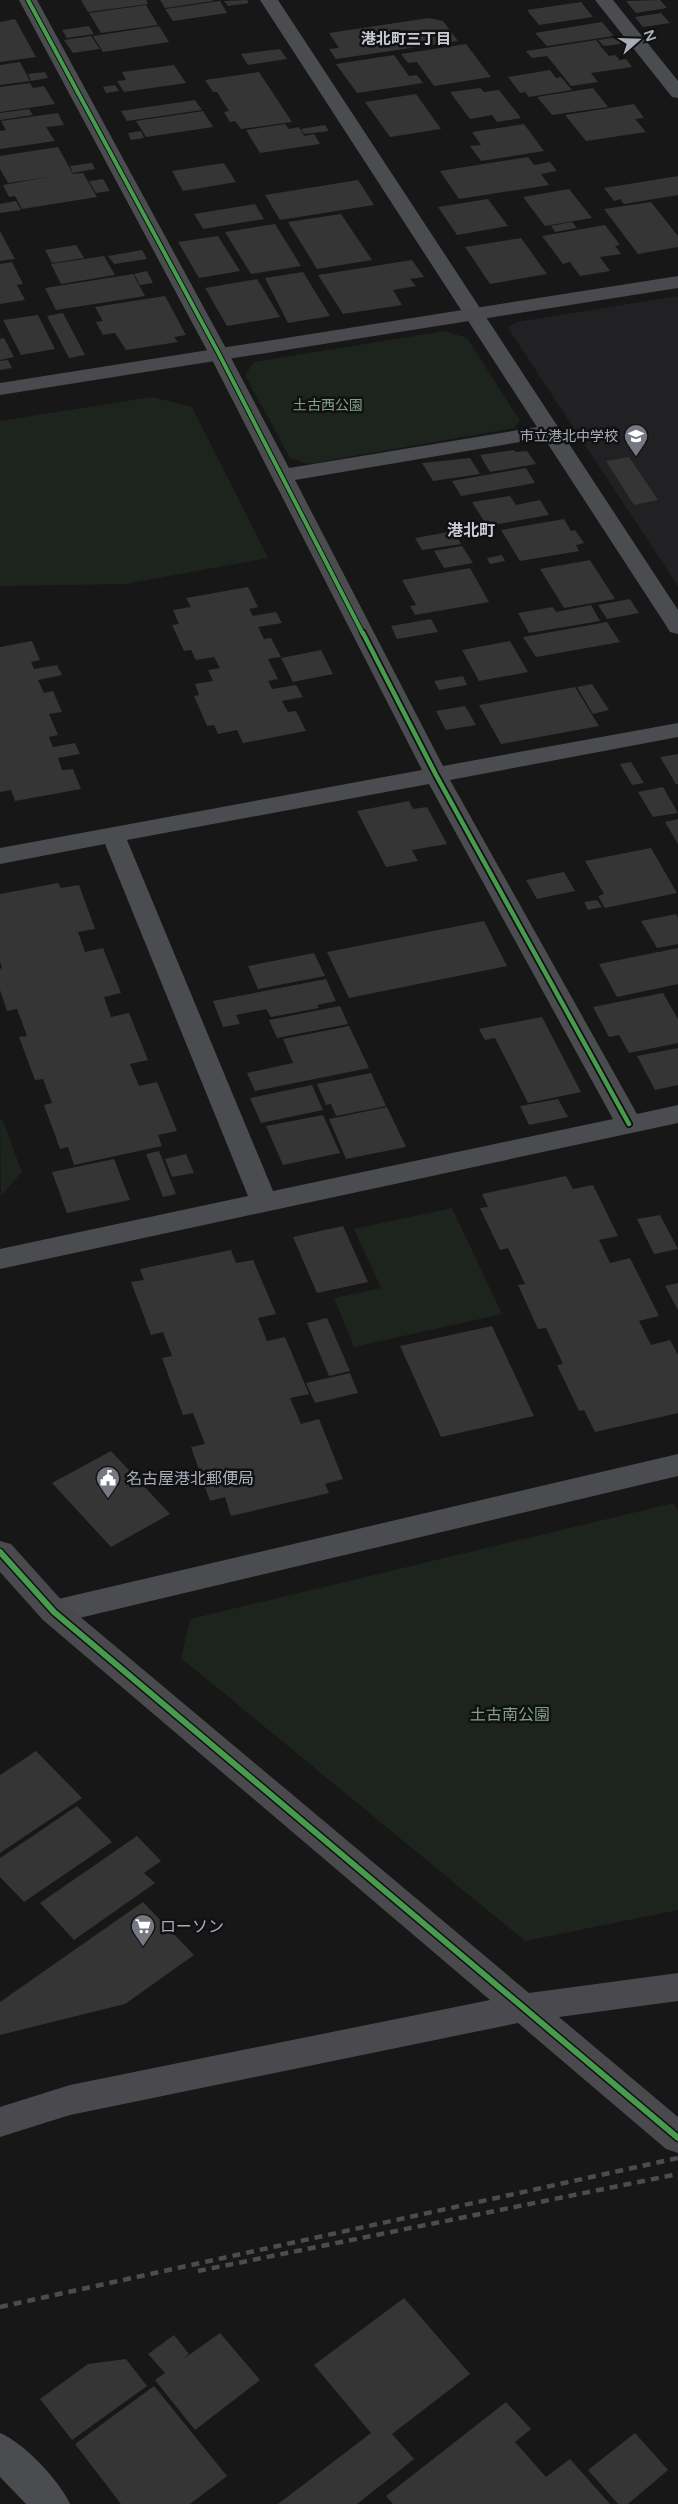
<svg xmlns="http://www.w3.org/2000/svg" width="678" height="2504" font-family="'Varela Round','Noto Sans JP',sans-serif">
  <rect width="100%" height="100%" fill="#171717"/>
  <path fill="#212123" d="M678,296V586L508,328L517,322Z"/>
  <path fill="#1d241e" d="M445,331L467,338L520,421L514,428L308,464L290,458L245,375L254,362Z
    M152,397L192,407L268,558L125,584L0,586V421Z
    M0,1119L4,1124L22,1172L1,1196Z
    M452,1208L502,1314L354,1347L334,1298L381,1288L354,1229Z
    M674,1503L678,1512V1910L525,1941L181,1658L190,1619Z"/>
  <path fill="#353536" d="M81,0H146L148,4L88,12Z
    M160,0H213V1L165,8Z
    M247,0L249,3L228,6L224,1Z
    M660,0L667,8L636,13L626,1Z
    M220,1L227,13L173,21L165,9Z
    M581,2L593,17L539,25L527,10Z
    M146,5L158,25L101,33L89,13Z
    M661,13L670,23L643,27L635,17Z
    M429,18L443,21L458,41L336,59L329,49L339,48L329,33Z
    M15,19L36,57L0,62V22Z
    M602,22L614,36L547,46L535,33Z
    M89,26L94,34L67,38L62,30Z
    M159,26L169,42L103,52L93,36Z
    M91,36L100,49L73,53L64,40Z
    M616,37L621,44L604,46L598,40Z
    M596,40L602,48L592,50L602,48L609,56L615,55L620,60L626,59L632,67L591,73L598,82L571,86L547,56L532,58L526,51Z
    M466,44L491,77L434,86L417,62L408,63L401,54Z
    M280,49L287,59L248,65L241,54Z
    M394,55L409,76L417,75L423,83L357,93L336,64Z
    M20,62L30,81L0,85V65Z
    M174,65L186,83L124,92L117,81L126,80L122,72Z
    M550,70L556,78L561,77L572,90L529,97L525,92L520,93L508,77Z
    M45,72L48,78L31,81L28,74Z
    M259,72L292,122L241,129L235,121L230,122L224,112L229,111L217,92H213L205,80Z
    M30,83L33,88L44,86L55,104L0,112V87Z
    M115,85L119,91L106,93L103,87Z
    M480,88L484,92L499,90L521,118L497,122L492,115L470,119L450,92Z
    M593,88L608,107L552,115L537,97Z
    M416,94L441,129L390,137L365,102Z
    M195,100L202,110L127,121L121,111Z
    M634,104L644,118L635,119L646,132L586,141L565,115Z
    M29,109L33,115L0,120V113Z
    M203,111L213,127L146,137L136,121Z
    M58,113L64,125L46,127L55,141L0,149V131L6,130L1,121Z
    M285,124L289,129L299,127L304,136L314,134L320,144L260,153L246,130Z
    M524,124L544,151L481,161L470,146L481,145L472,132Z
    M325,125L329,131L304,134L301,129Z
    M141,131L144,138L131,140L128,133Z
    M58,147L73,174L83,173L97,197L22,209L15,196L9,197L3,185L48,177L8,183L0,169V156Z
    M528,157L534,165L550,162L557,171L541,174L549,185L459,199L440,171Z
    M92,163L95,169L73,173L70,166Z
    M224,163L236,182L183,191L172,171Z
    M678,176V195L624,204L620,199L614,201L604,188Z
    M103,179L110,191L96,193L89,181Z
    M358,180L374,205L280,220L265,195Z
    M569,189L592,218L545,226L523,197Z
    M488,199L508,226L457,235L438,207Z
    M16,201L21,210L0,213V204Z
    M651,202L678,236V247L638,254L604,209Z
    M255,204L264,219L203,229L194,214Z
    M341,214L372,260L317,269L288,222Z
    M572,222L577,228L555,232L551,226Z
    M275,224L301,266L251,274L225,232Z
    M605,225L620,245L615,246L621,254L600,257L610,271L580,276L570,262L563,264L542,236Z
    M0,231L15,259L0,261Z
    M218,236L240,271L199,278L178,242Z
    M521,238L547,274L490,284L465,247Z
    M76,245L84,258L52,263L45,250Z
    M142,250L147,259L114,264L108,256Z
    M104,256L115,275L61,284L51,264Z
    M412,260L424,277L410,279L416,286L393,290L402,305L343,314L318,275Z
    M12,262L23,284L17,285L25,300L0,304V264Z
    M147,271L153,283L140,285L134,274Z
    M303,272L330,316L288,323L265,278Z
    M133,274L145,296L56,310L45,288Z
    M257,279L280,317L227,326L205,288Z
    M165,296L186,335L174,337L178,342L126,350L115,333L103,335L96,322L103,321L95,307Z
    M63,313L85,355L69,358L47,316Z
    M38,315L55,349L21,355L3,320Z
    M4,338L14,357L0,360V339Z
    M8,360L12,368L0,370V361Z
    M514,450L516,452L527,451L536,464L490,472L480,455Z
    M629,457L658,500L634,505L606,461Z
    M470,458L480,474L433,481L422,463Z
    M526,468L535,483L461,496L452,481Z
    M510,496L516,505L540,500L549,515L487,526L472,502Z
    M564,519L571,531L575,530L584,543L576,545L579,551L520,561L501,530Z
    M454,531L461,544L422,550L415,538Z
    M462,546L473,563L444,568L434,551Z
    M502,555L505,561L490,564L487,558Z
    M590,560L615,599L564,608L540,569Z
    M470,568L489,602L415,615L410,606L416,605L402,580Z
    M248,587L258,607L249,609L253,616L276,612L282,623L258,627L264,639L271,638L281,657L268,659L278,679L268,681L272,689L296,685L303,697L282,701L288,712L296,711L306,731L243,743L237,730L218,734L214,725L207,726L194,696L199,695L195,684L213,681L208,670L220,668L214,657L196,660L191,650L184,651L172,625L179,624L173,610L191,607L186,598Z
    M630,599L639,613L607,619L598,605Z
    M591,605L600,621L529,633L518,613L553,607L556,612Z
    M431,619L438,632L397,639L391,626Z
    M607,622L620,642L536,657L523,637Z
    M32,641L40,660L31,662L34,669L57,665L62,675L38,680L44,693L53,691L62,712L49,714L58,735L49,737L53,747L75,743L80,754L58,758L62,770L73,769L81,789L15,801L11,790L0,792V647Z
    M510,641L528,672L479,681L462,650Z
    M321,650L333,674L293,682L281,658Z
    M463,676L467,685L439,690L434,681Z
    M592,684L609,710L593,714L577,687Z
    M575,687L599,726L501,744L479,705Z
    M465,706L476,725L446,730L436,711Z
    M678,754V784H676L660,757Z
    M631,762L644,783L632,785L620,764Z
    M663,787L678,813L653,817L638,792Z
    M409,801L413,809L427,807L447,844L412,850L418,861L386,867L357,811Z
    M678,819V844L665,822Z
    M651,848L677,893L605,908L598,896L604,894L585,861Z
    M564,872L575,891L537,899L526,880Z
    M58,883L61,888L79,885L95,929L78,932L85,952L103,948L121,993L104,997L111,1017L129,1013L148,1060L130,1064L139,1086L157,1082L177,1131L158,1135L162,1146L74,1165L68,1147L60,1149L44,1105L52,1103L43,1079L35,1080L19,1037L27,1036L17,1009L7,1011L0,990V969L2,968L0,962V894Z
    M597,900L602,907L588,910L584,902Z
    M676,914L678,918V944L657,948L641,921Z
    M484,921L507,966L349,998L327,952Z
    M678,948V984L617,997L599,964Z
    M314,953L325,976L258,989L248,966Z
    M326,979L336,1001L317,1005L319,1008L271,1017L266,1009L236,1015L240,1024L223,1027L213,1001Z
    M663,993L678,1019V1043L629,1053L619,1035L609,1037L593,1007Z
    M340,1006L348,1024L277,1038L269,1020Z
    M542,1017L581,1092L528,1103L495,1038L485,1040L479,1029Z
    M349,1026L369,1068L255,1091L247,1073L293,1063L283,1039Z
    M678,1048V1085L655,1090L637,1056Z
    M371,1073L386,1106L336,1116L331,1104L326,1105L317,1084Z
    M312,1085L323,1110L261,1123L250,1098Z
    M558,1099L568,1117L529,1125L520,1106Z
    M387,1107L406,1147L346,1159L329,1119Z
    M323,1115L340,1153L283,1165L266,1126Z
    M159,1151L176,1194L163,1197L146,1154Z
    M186,1154L194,1173L172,1177L165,1159Z
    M114,1159L130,1200L67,1213L52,1172Z
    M566,1176L573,1189L593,1185L618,1236L599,1240L610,1263L630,1258L659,1316L639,1321L651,1345L670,1340L678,1355V1413L595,1432L584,1410L579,1411L557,1365L563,1364L546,1328L538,1329L518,1285L525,1284L508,1248L500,1250L480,1208L488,1207L482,1194Z
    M660,1215L678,1249L654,1254L637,1219Z
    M343,1226L368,1282L317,1293L293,1237Z
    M231,1250L236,1263L253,1260L276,1314L258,1318L267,1341L285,1337L309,1394L290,1398L301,1424L319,1419L343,1479L325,1484L329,1493L231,1516L225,1497L210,1501L191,1447L205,1444L193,1413L183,1415L162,1358L172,1356L163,1332L151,1335L131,1282L144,1280L140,1269Z
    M678,1283V1310L665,1286Z
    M327,1318L350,1371L329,1376L307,1323Z
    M492,1326L534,1416L441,1437L400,1346Z
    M350,1373L358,1393L315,1403L306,1383Z
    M111,1451L170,1514L111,1547L52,1483Z
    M36,1751L82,1798L0,1853V1775Z
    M77,1806L112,1842L24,1902L0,1877V1858Z
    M137,1836L161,1861L144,1873L155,1883L74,1940L40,1903Z
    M143,1902L194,1955L125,2004L0,2035V2002Z
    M404,2298L470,2374L392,2434L414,2459L357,2504H278L371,2433L314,2365Z
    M220,2333L260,2380L195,2430L155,2380L165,2373L148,2354L174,2335L189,2354L182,2360Z
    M126,2359L147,2386L72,2440L40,2399L88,2364Z
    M154,2386L227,2476L190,2504H121L75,2444Z
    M506,2402L531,2429L515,2442L546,2477L570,2459L610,2504H393L386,2496Z
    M635,2433L668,2470L628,2504H618L588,2470Z"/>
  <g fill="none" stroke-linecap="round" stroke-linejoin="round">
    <path fill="#4b4c50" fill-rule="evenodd" d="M19,0H37L229,354L289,468L537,427L260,0H278L678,610V634L670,632L667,627L544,438L295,480L443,766L678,723V737L450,780L637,1114L678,1105V1123L0,1269V1249L248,1196L105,844L0,864V848L422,770L209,354ZM429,784L613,1119L273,1191L127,840Z
      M595,0H613L678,81V98L672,97Z
      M678,1454V1476L54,1624L43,1620L39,1612L43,1604L54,1600Z
      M0,2433C23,2442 60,2481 70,2504H26L0,2477Z"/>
    <path fill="#4a4a4e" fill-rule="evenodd" d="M678,276V288L0,395V383Z
      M0,1541L11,1544L65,1604L529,1993L678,1973V2001L559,2017L678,2117V2153L666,2149L518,2023L70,2115L0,2137V2107L70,2085L490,2000L43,1620L0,1572Z"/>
    <path stroke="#4b4c4f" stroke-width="4.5" stroke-dasharray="8 6" stroke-linecap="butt" d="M198,2271L678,2174
      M0,2307L678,2158"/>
    <g stroke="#111113" stroke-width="6">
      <path id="cycleway-far2" d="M28,0L219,354L363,634"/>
    </g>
    <g stroke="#111113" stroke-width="8">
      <path id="cycleway-far1" d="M363,633L436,775L629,1124"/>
    </g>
    <g stroke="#111113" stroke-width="9">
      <path id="cycleway" d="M0,1552L54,1612L678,2138"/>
    </g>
    <use href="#cycleway-far2" stroke="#469c4c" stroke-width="4"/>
    <use href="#cycleway-far1" stroke="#469c4c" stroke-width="4.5"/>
    <use href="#cycleway" stroke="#469c4c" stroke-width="6"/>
  </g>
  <defs>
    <g id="school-pin" transform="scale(1.25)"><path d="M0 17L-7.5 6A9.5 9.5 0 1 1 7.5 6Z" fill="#757880" stroke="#111113"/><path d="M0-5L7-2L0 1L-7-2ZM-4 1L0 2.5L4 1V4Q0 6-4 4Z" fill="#fff"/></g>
    <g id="civic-pin" transform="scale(1.25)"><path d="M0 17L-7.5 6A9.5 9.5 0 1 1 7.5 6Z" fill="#757880" stroke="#111113"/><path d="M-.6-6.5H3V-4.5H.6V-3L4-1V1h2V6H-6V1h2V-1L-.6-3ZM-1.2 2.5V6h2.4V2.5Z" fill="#fff"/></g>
    <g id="supermarket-pin" transform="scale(1.25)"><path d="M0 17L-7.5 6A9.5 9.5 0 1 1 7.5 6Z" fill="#757880" stroke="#111113"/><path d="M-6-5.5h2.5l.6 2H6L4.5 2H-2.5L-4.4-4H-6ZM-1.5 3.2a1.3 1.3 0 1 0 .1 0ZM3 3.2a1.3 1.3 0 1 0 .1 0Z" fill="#fff"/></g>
  </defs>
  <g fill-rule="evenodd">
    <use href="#school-pin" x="636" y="436"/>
    <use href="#civic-pin" x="108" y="1478"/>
    <use href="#supermarket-pin" x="143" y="1926"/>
  </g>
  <g text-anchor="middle" stroke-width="5" stroke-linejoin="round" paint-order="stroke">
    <g font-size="14" fill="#7fa381" stroke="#111113">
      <text x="328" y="410">土古西公園</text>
    </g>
    <g font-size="14" fill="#a8adb8" stroke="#111113" text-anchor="end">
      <text x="618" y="441">市立港北中学校</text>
    </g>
    <g font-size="15" font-weight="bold" fill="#c9ccd4" stroke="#111113">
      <text x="406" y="44">港北町三丁目</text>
    </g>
    <g font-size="16" font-weight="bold" fill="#c9ccd4" stroke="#111113">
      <text x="471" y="536">港北町</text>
    </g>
    <g font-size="16" fill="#a8adb8" stroke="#111113" text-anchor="start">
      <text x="126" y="1484">名古屋港北郵便局</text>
      <text x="160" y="1932">ローソン</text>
    </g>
    <g font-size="16" fill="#7fa381" stroke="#111113">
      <text x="510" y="1720">土古南公園</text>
    </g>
  </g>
  <g transform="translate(638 40) rotate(70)" stroke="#111113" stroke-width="4" paint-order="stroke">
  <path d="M0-4L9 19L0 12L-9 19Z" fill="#a8adb8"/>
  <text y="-8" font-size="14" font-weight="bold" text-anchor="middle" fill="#a8adb8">N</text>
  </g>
</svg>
